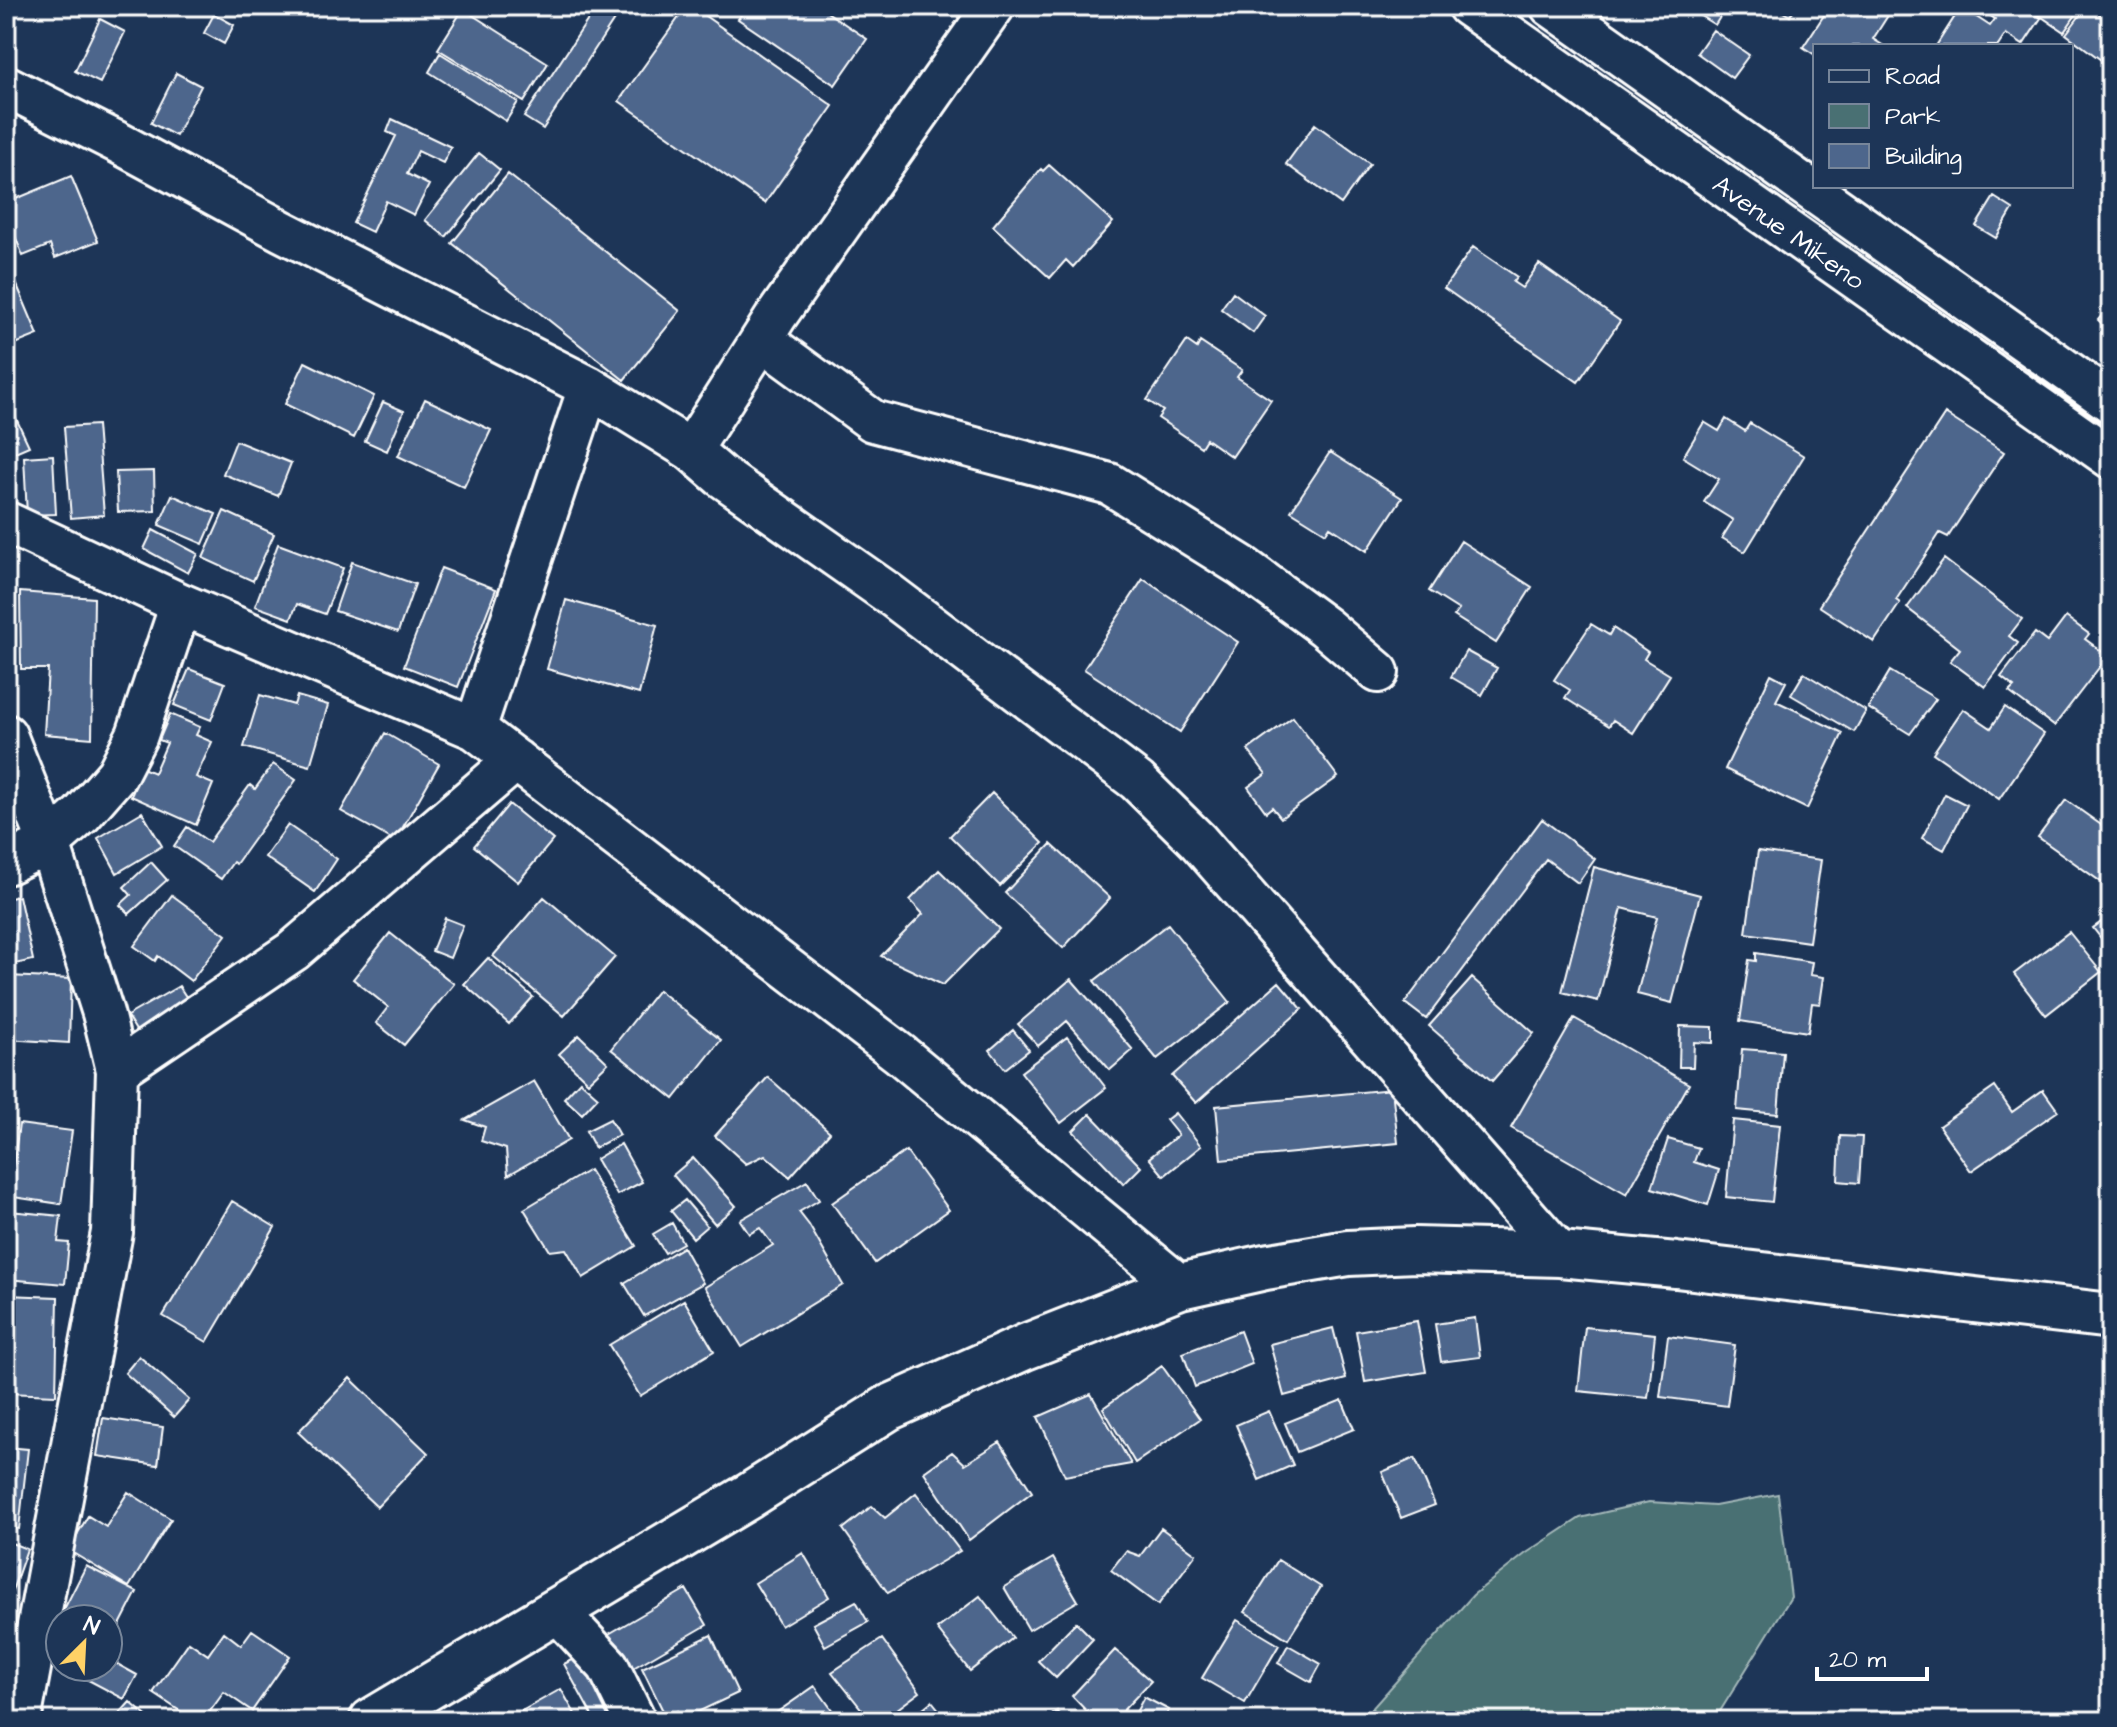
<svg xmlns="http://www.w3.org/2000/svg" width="2117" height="1727" font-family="'Architects Daughter',sans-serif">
  <rect width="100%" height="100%" fill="#1d3557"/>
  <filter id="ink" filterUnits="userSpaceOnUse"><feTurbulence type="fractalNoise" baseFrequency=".0125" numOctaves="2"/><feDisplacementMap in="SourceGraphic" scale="16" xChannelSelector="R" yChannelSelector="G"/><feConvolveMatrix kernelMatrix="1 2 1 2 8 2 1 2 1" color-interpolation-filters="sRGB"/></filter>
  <g filter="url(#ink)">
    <path fill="#497073" stroke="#a4b8b9" stroke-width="2" d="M1778,1494L1791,1597L1714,1721H1361L1473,1595L1525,1554L1580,1518L1649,1502L1715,1506Z"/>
    <path fill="#4d668c" stroke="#fff" stroke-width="2" d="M597,6H623L543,129L524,117Z
      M687,6H691L833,106L765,203L619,101Z
      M747,6H818L867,39L835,85L738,19Z
      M1698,6H1727L1715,25L1694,12Z
      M1772,6H1796L1790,16Z
      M1830,6H1894L1873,39L1884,46H1815V55L1803,47Z
      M1975,6H2021L2041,18L2023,45L2006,34L1998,46H1936L1961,7L1990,26L1995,19Z
      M2026,6H2082L2064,32Z
      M2087,6L2111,22V60L2108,65L2066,34Z
      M463,9L548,63L524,102L438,49Z
      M214,14L234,25L224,44L204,33Z
      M100,19L125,32L100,83L75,71Z
      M1713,30L1749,55L1732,78L1697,53Z
      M440,53L518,102L506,121L429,72Z
      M176,73L201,86L176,136L151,123Z
      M392,119L451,147L443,163L418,151L407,174L429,185L414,215L386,201L372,232L353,223L396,136L387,132Z
      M1315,124L1370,164L1341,204L1286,164Z
      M479,153L500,170L446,237L425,220Z
      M1049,165L1113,222L1073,267L1066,260L1050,278L993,226L1041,169L1043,171Z
      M508,174L680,311L624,380L452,243Z
      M71,176L98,241L55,258L50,245L23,256L6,214V203Z
      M1994,197L2013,209L1996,238L1976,226Z
      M1473,247L1517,277L1513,282L1522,288L1539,264L1620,321L1578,382L1444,288Z
      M9,266L38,335L8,347L6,341V267Z
      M1233,292L1265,316L1253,333L1221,309Z
      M2111,305V332L2098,320Z
      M1187,341L1197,348L1200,342L1242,370L1237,377L1271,400L1232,457L1206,439L1201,447L1158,418L1163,411L1147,400Z
      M305,362L374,396L354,438L285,404Z
      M6,397L29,446L6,456Z
      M425,399L491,430L464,487L398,456Z
      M383,402L404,411L387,451L365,441Z
      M1945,414L2004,452L1948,537L1940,533L1896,600L1900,603L1874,642L1819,606Z
      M1726,419L1745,431L1750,423L1804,456L1745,552L1722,538L1733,520L1704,502L1719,479L1683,457L1704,422L1719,431Z
      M97,425L104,515L71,518L64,427Z
      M236,441L291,463L278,496L223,474Z
      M1330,452L1402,498L1367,551L1330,527L1326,533L1291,511Z
      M53,455L56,514L27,515L24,457Z
      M154,471L155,511L118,512L116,472Z
      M172,495L216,514L203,544L159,525Z
      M224,511L274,534L253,581L203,558Z
      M153,530L198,554L188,573L144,549Z
      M1461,541L1532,587L1496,643L1454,616L1459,610L1429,591Z
      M278,544L343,568L325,614L297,604L291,619L255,606Z
      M1944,559L2022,619L2009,636L2018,643L1985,687L1950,661L1960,649L1907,608Z
      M352,562L415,584L398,632L335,611Z
      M441,568L496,589L458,687L404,666Z
      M1143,579L1238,642L1180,732L1084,669Z
      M20,592L94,598L92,738L44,734L48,669H21Z
      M566,600L657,625L639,694L547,669Z
      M2066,617L2089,634L2085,639L2108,656L2054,726L2009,692L2014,687L2001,677L2035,633L2047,642Z
      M1591,624L1609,635L1613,628L1648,652L1644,659L1670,675L1633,733L1613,720L1609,726L1565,698L1570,690L1554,680Z
      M1466,651L1497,668L1482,695L1451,677Z
      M189,669L225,683L211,720L174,705Z
      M1890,671L1936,699L1910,734L1868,708Z
      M1804,673L1866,711L1854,732L1791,695Z
      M1771,674L1786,682L1776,701L1843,733L1807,809L1725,769Z
      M260,695L294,705L297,696L328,705L310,766L244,747Z
      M2005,707L2044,734L1999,799L1933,753L1963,709L1991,728Z
      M170,714L200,727L196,735L212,742L196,777L213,784L196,825L131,796L143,768L154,773L167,743L159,740Z
      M1293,717L1338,777L1281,818L1272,807L1266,812L1248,787L1266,774L1248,750Z
      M385,733L439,764L395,841L341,811Z
      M273,764L296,780L236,864L233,862L221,879L174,846L187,827L209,842L250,785L255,789Z
      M992,793L1043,843L1000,886L950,836Z
      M1945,794L1967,805L1944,850L1922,838Z
      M2066,800L2111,832V889L2038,837Z
      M509,804L553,840L518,882L474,846Z
      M142,812L162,846L117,873L98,838Z
      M1542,819L1595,859L1578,883L1546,859L1426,1019L1405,1003Z
      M288,825L337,859L315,892L265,857Z
      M1051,844L1110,898L1063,948L1005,893Z
      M1758,851L1821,860L1809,942L1746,933Z
      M151,862L167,880L129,914L120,905L131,895L124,887Z
      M1594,867L1700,895L1672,1003L1637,994L1657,917L1622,908L1598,1001L1562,992Z
      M939,870L999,929L943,985L881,956L923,914L910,900Z
      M172,895L226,935L191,981L158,956L155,961L134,946Z
      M19,896L33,960L6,966V899Z
      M544,897L615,957L564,1016L493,956Z
      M2111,915V951L2093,928Z
      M445,918L463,925L450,958L432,951Z
      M1168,924L1230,1002L1157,1059L1094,981Z
      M2069,932L2101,972L2046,1015L2014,974Z
      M390,933L454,984L404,1045L376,1023L388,1007L353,979Z
      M1756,953L1812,962L1810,975L1824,977L1820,1004L1812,1003L1808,1032L1740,1021L1749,960L1756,961Z
      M488,958L533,997L509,1024L464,984Z
      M8,976L71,979L69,1043L6,1039Z
      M1472,978L1534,1033L1492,1081L1429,1026Z
      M1071,979L1133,1050L1110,1070L1067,1021L1038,1046L1018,1024Z
      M1279,982L1302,1009L1196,1103L1172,1076Z
      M179,986L194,1009L142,1040L127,1016Z
      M658,990L721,1040L674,1099L611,1049Z
      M1574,1018L1689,1084L1627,1194L1511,1128Z
      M1680,1026L1713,1027V1043L1694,1042L1693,1067H1679Z
      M1013,1030L1029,1050L1005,1069L990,1050Z
      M579,1035L608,1063L588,1082L559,1054Z
      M1067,1037L1106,1088L1061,1123L1021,1072Z
      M1742,1049L1783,1052L1778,1114L1737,1110Z
      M768,1077L830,1132L790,1177L765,1155L746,1164L715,1136Z
      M534,1081L569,1140L508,1175L506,1149L481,1141L485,1127L465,1120Z
      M580,1081L598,1097L582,1114L564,1098Z
      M1995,1087L2012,1112L2043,1090L2058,1111L1971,1171L1939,1126Z
      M1392,1089L1398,1143L1221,1160L1216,1106Z
      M1175,1113L1201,1146L1164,1176L1149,1158L1178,1135L1166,1120Z
      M1090,1114L1141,1167L1124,1184L1073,1131Z
      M610,1119L619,1135L595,1148L586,1131Z
      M1733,1120L1780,1125L1772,1202L1726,1197Z
      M19,1124L72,1131L61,1204L6,1196V1167L13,1168Z
      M1840,1136L1862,1137L1859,1183L1838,1181Z
      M1668,1139L1699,1148L1694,1162L1719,1170L1708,1205L1652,1188Z
      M621,1144L642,1182L617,1195L596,1159Z
      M906,1151L949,1210L875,1263L832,1203Z
      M693,1158L736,1206L715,1224L673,1175Z
      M589,1170L636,1246L583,1278L566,1249L550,1251L524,1209Z
      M807,1181L819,1200L799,1212L809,1225L843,1285L742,1347L705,1287L773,1245L760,1228L749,1234L740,1220Z
      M685,1200L707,1226L693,1238L671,1211Z
      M232,1201L275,1227L207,1342L163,1316Z
      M9,1211L61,1216L58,1242L69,1243L65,1284L6,1279Z
      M672,1223L683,1243L665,1253L653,1234Z
      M683,1247L703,1283L644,1316L624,1283Z
      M6,1295L58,1297L56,1395L6,1393Z
      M684,1300L714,1351L640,1396L609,1345Z
      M1475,1318L1480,1357L1441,1362L1435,1324Z
      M1417,1321L1426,1372L1365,1382L1356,1331Z
      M1585,1327L1655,1334L1648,1398L1578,1391Z
      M1333,1328L1346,1379L1284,1396L1270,1344Z
      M1240,1331L1252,1364L1195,1387L1183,1353Z
      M1668,1336L1735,1345L1727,1406L1660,1397Z
      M139,1356L189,1400L174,1417L125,1373Z
      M1162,1366L1200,1419L1135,1463L1103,1408Z
      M350,1378L428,1453L377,1507L298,1432Z
      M1091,1394L1131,1464L1065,1476L1038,1417Z
      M1342,1400L1354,1429L1297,1452L1285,1423Z
      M1269,1411L1293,1465L1259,1480L1236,1425Z
      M103,1418L163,1427L158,1465L97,1456Z
      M1000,1442L1032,1492L969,1540L924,1472L952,1452L965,1464Z
      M6,1447L28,1449L19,1529L6,1528Z
      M1415,1458L1435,1505L1401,1518L1382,1472Z
      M128,1492L171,1519L129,1587L68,1550L88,1516L106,1527Z
      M916,1493L960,1551L888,1593L843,1529L872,1506L885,1518Z
      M1161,1528L1196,1554L1158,1605L1111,1570L1126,1551L1140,1556Z
      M6,1541L27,1549L6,1608Z
      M803,1553L829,1597L781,1626L755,1583Z
      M1053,1558L1078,1601L1029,1630L1004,1587Z
      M1278,1560L1321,1587L1288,1639L1245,1612Z
      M86,1566L137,1592L108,1648V1619H60V1623L58,1621Z
      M686,1589L707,1625L628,1671L607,1635Z
      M980,1596L1013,1638L970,1671L937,1629Z
      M856,1601L868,1622L825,1646L813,1624Z
      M1237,1620L1279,1645L1245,1703L1202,1678Z
      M1076,1622L1093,1639L1056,1678L1038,1661Z
      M252,1630L290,1656L252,1711L224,1692L203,1721H195L153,1693L189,1642L208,1655L224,1632L241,1645Z
      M711,1635L738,1693L681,1720L677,1711L666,1717L642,1668Z
      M882,1639L920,1692L881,1721H871L832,1672Z
      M1288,1645L1321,1664L1311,1682L1278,1663Z
      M1115,1650L1151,1681L1113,1721H1096L1072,1696Z
      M584,1653L621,1721H595L564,1664Z
      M108,1659L137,1675L124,1699L75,1673L78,1667H108Z
      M815,1686L840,1721H782L776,1713Z
      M561,1689L579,1721H504Z
      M1144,1697L1169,1710L1163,1721L1132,1720Z
      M932,1701L948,1721H907Z
      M130,1702L152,1721H113Z
      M1057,1711L1066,1721H1044Z"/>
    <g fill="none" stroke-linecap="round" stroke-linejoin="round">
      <g stroke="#fff" stroke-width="46">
        <path id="street" d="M1468,6L2111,458
          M1551,6L2111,402
          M6,86L119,143L282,231L589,387L691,450L721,476L888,593L1137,781L1197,840L1560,1254
          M762,340L873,421L1110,484L1242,566L1325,627L1378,672
          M691,450L777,315L994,6
          M6,522L181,604L475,729L900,1054L1180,1286
          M475,729L589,387
          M6,735L49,843L103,1013L117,1070L112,1232L20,1721
          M6,864L49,843L82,814L117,774L137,735L181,604
          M117,1070L293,951L516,760
          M557,1611L608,1666L635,1721"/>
      </g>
      <g stroke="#fff" stroke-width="50">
        <path id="primary" d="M372,1721L749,1496L888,1408L1025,1347L1180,1286L1265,1267L1348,1253L1415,1250L1560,1254L1676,1265L2111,1316"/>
      </g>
      <use href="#street" stroke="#1d3557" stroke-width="40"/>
      <use href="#primary" stroke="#1d3557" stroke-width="44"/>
    </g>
  </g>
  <g text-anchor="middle" stroke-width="8" stroke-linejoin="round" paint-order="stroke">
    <g font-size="26" fill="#fff" stroke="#1d3557">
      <text transform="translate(1789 232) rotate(35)" y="9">Avenue Mikeno</text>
    </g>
  </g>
  <rect width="2117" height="1727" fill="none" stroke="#1d3557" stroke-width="32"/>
  <rect x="16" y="16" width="2085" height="1695" fill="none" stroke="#fff" stroke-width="3" filter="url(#ink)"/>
  <rect x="1813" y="44" width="260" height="144" fill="#1d3557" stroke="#77869a" stroke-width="2"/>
  <rect x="1829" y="70" width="40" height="12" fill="#1d3557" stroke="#77869a" stroke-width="2"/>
  <text x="1885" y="84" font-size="24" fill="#ffffff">Road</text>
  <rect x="1829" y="104" width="40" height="24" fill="#497073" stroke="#77869a" stroke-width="2"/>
  <text x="1885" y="124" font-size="24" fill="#ffffff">Park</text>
  <rect x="1829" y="144" width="40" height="24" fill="#4d668c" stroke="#77869a" stroke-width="2"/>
  <text x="1885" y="164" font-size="24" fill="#ffffff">Building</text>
  <g transform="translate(84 1643) rotate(24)"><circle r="38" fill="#1d3557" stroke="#77869a" stroke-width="2"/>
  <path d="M0-6L14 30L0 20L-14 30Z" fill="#ffd166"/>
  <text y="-12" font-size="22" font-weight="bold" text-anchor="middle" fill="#ffffff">N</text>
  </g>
  <path d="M1817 1667v12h110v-12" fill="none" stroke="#ffffff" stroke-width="4"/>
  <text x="1829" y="1667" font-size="24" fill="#ffffff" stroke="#1d3557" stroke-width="6" paint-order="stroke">20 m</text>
</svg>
